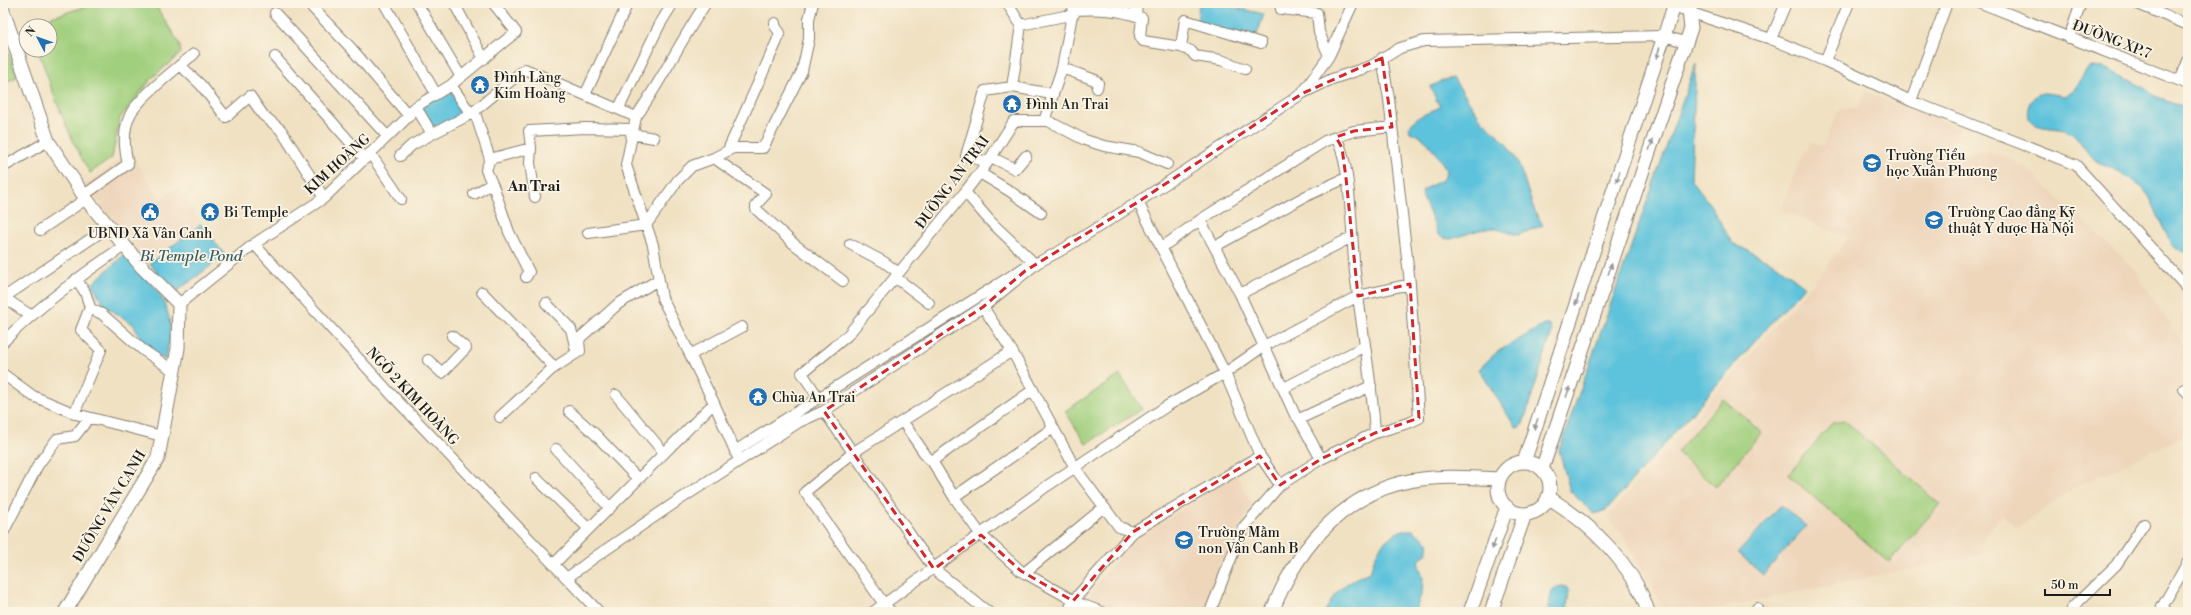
<svg xmlns="http://www.w3.org/2000/svg" width="2191" height="615" font-family="'Libre Bodoni',serif">
  <rect width="100%" height="100%" fill="#fcf5e5"/>
  <filter id="ink" filterUnits="userSpaceOnUse"><feTurbulence type="fractalNoise" baseFrequency=".025" numOctaves="2"/><feDisplacementMap in="SourceGraphic" scale="8" xChannelSelector="R" yChannelSelector="G"/><feConvolveMatrix kernelMatrix="1 2 1 2 8 2 1 2 1" color-interpolation-filters="sRGB"/></filter>
  <filter id="wash" filterUnits="userSpaceOnUse"><feTurbulence type="fractalNoise" baseFrequency=".012" numOctaves="4" result="noise"/><feDisplacementMap in="SourceGraphic" scale="16" xChannelSelector="R" yChannelSelector="G"/><feGaussianBlur stdDeviation="0.9" result="paint"/><feColorMatrix in="noise" values="0 0 0 0 0 0 0 0 0 0 0 0 0 0 0 0 0 1.4 0 .05"/><feComposite in="paint" operator="in"/></filter>
  <g filter="url(#wash)">
    <rect width="100%" height="100%" fill="#f0e1c2"/>
    <path fill="#eed6bb" d="M1865,91L1959,127L1948,157L1980,152L2005,157L2024,166L2129,263L2188,352V430L2178,439L2075,487L2018,528L2002,515L1981,540L1983,554L1701,612H1666L1628,544L1608,516L1825,269L1848,237L1807,221L1783,210L1785,197L1803,153L1812,143L1823,146L1837,113L1842,109L1859,108Z
      M130,153L160,199L178,187L201,224L145,260L85,185Z
      M1236,474L1252,504L1234,537L1204,612H1124L1094,601L1092,592L1130,543Z"/>
    <path fill="#a0cf7d" stroke="#5e764c" d="M98,3H154L179,43L181,53L152,78L120,118L112,158L90,173C67,134 53,93 38,50H50V26H29L28,24Z
      M3,36L17,77L3,83Z
      M1120,375L1142,409L1086,444L1065,411Z
      M1723,399L1762,432L1716,487L1677,452Z
      M1844,420L1940,504L1889,562L1788,475L1832,423Z"/>
    <path fill="#5dc2db" stroke="#3c6f7c" d="M1199,3H1212L1264,14L1255,41L1197,24Z
      M1696,63L1691,180L1711,206L1732,243L1777,265L1804,286L1606,510L1594,514L1570,491L1559,450Z
      M2089,67L2104,68L2145,88L2152,95L2188,108V253C2163,251 2158,200 2141,186C2126,174 2106,169 2092,157C2082,148 2081,137 2067,131C2058,127 2035,129 2030,121C2023,111 2031,95 2043,93C2050,93 2058,95 2064,96L2074,90Z
      M1453,78L1481,119L1505,142L1518,162L1535,212L1543,225L1518,235L1493,228L1479,230L1451,239L1443,238L1438,234L1422,195L1423,190L1444,179L1447,170C1436,155 1429,137 1410,132L1409,127L1417,118L1440,107L1430,87L1444,80Z
      M450,89L465,114L434,131L421,107Z
      M201,224L225,255L172,295L150,263Z
      M126,253C147,278 173,300 170,336C170,344 166,352 165,360L144,345L133,324L105,306L92,284Z
      M1544,325H1550L1552,332L1523,424L1518,428L1514,425L1479,369L1497,352Z
      M1781,505L1806,526L1763,575L1738,553Z
      M1403,530H1413L1428,542C1430,553 1424,555 1418,562L1423,579L1422,592L1415,612H1325C1336,589 1347,581 1370,572C1376,552 1382,538 1403,530Z
      M1561,586L1566,587L1569,591L1567,607L1571,612H1548C1551,603 1547,589 1561,586Z"/>
  </g>
  <g filter="url(#ink)">
    <g fill="none" stroke-linecap="round" stroke-linejoin="round">
      <g stroke="#867e6f" stroke-width="12">
        <path id="minor" d="M308,3L351,48L409,116
          M384,3L436,94
          M417,3L461,77
          M454,3L484,59
          M1007,3L1021,25L1012,87
          M1280,3L1281,9L1317,13L1319,32L1329,56
          M1981,3L2188,84
          M2135,3L2188,25
          M1673,7L1771,39L1825,61L1911,101L2076,165L2188,289
          M275,13L387,136
          M1136,16L1137,3
          M1021,25L1074,14
          M2069,38L2081,3
          M1771,39L1786,3
          M1181,47L1185,20L1261,43
          M275,57L365,159
          M1825,61L1849,3
          M180,65L201,85L226,117L250,96L263,115L281,130L324,198
          M1062,68L1095,80L1098,83L1097,88
          M2180,81L2188,61
          M451,85L471,114L525,69L636,117L626,165L653,245L662,298L714,403L739,460
          M1304,91L1329,56L1353,3
          M585,95L628,3
          M1911,101L1947,3
          M416,107L432,134L471,114L476,116L490,159L531,148
          M619,108L660,24L673,3
          M636,117C662,80 681,40 706,3
          M1044,121L1062,68L1073,10C1098,9 1119,9 1142,18L1140,36L1143,41L1181,47L1191,51L1195,56L1221,60L1245,69
          M631,134L654,138
          M1336,137L1354,131L1392,127
          M728,150L777,41L780,33L775,26V23
          M370,153L401,199
          M400,156L412,145L432,134
          M991,157L1015,169L1026,156
          M714,158L733,148H763L802,71L809,39V19L813,3
          M490,159L486,170L494,188
          M988,162L966,156L985,91L1012,87L1052,94
          M3,167L48,141
          M980,173L1008,190L1041,213
          M474,194L488,186L494,188L509,232L529,272L526,277
          M84,195L128,164C124,148 123,130 130,115C138,98 178,67 194,54
          M535,197L530,163L531,148L529,131L585,128L632,129
          M1138,202L1225,373L1260,456
          M1200,220L1240,294L1295,415L1299,419L1371,386
          M40,230L86,199
          M588,233L646,225L678,180L692,166L714,158L766,194L756,205V209L794,244L843,281
          M254,244L390,393L599,612
          M850,244L884,262L899,273
          M1216,246L1304,197L1346,178
          M1161,248L1200,220L1325,141L1336,137C1352,167 1351,236 1355,272C1361,326 1372,379 1375,433
          M895,277L929,303
          M482,292L554,367
          M1240,294L1352,237
          M3,297L30,315
          M3,298L110,226
          M546,303L571,329L576,350
          M179,304L254,244L324,198L409,116L412,109L451,85L516,32L493,3
          M983,307L1012,351L1075,468L1119,527L1133,532
          M91,309L102,314L143,350L174,371
          M3,342C40,305 81,275 124,246
          M690,355L742,327
          M428,360L442,373L466,348L452,336
          M3,374L33,396L76,414L162,436
          M1284,388L1365,346
          M2184,389L2188,393
          M616,395L664,453
          M818,397L802,373L847,336L965,192L988,162L1014,121H1048L1085,140L1104,146L1139,152L1167,164
          M569,411L595,434L638,479
          M824,411L934,569L988,612
          M74,414L101,350L81,330L90,307L85,292L76,279
          M500,417L552,369L580,351L579,341L581,337L618,304L658,280
          M1299,419L1321,459
          M903,422L927,457L932,461L954,497L981,535L1021,571L1078,603L1102,612
          M556,449L610,508
          M735,451L1033,262L990,221L965,192
          M932,461L1033,390
          M536,478L589,529
          M954,497L1053,428
          M3,533L38,465L57,439L75,436L89,418
          M554,564L714,403
          M1024,573L1104,507
          M567,578L595,557L679,500L799,422L824,411L847,396L983,307L1037,263L1060,251L1138,202L1303,93L1332,79L1371,66L1400,48L1424,41L1664,36L1685,42
          M1757,608L1758,612
          M2072,608L2116,565L2144,524
          M873,612L1047,486L1167,406L1225,373L1264,346L1358,296L1410,284
          M891,612L884,604L805,492L854,452L1012,351
          M1068,612L1073,601L1133,532L1260,456L1280,485
          M1210,612L1243,528L1280,485L1321,459L1375,433L1411,422L1419,418L1410,284L1389,99L1382,58
          M2168,612L2162,607L2188,562"/>
      </g>
      <g stroke="#867e6f" stroke-width="15">
        <path id="tertiary" d="M3,11L48,141L86,199L142,267L179,304L178,348L158,458L65,612
          M1498 488a26 26 0 1 1 52 0a26 26 0 1 1-52 0Z
          M1524,462L1675,3
          M1542,469L1691,28L1689,11L1692,3
          M1548,497C1589,523 1634,564 1648,612
          M1272,612C1294,554 1337,500 1400,483C1432,475 1466,477 1499,479
          M1470,612L1507,507
          M1491,612L1525,514"/>
      </g>
      <use href="#minor" stroke="#fff" stroke-width="10"/>
      <use href="#tertiary" stroke="#fff" stroke-width="13"/>
    </g>
    <defs><path id="oneway-solid" d="M-6-.8H1V-3.2L6.5 0L1 3.2V.8H-6Z"/></defs>
    <g fill="#999">
      <use href="#oneway-solid" transform="translate(1658 53) rotate(108)"/>
      <use href="#oneway-solid" transform="translate(1651 145) rotate(-71)"/>
      <use href="#oneway-solid" transform="translate(1618 177) rotate(108)"/>
      <use href="#oneway-solid" transform="translate(1610 269) rotate(-71)"/>
      <use href="#oneway-solid" transform="translate(1577 300) rotate(108)"/>
      <use href="#oneway-solid" transform="translate(1568 392) rotate(-71)"/>
      <use href="#oneway-solid" transform="translate(1536 424) rotate(108)"/>
      <use href="#oneway-solid" transform="translate(1494 544) rotate(109)"/>
    </g>
  </g>
  <path fill="none" stroke="#d62828" stroke-width="3" stroke-dasharray="8 5" stroke-linejoin="round" d="M1382,58L1392,127L1354,131L1336,137L1342,148L1346,178L1358,296L1410,284L1419,418L1375,433L1321,459L1280,485L1260,456L1133,532L1073,601L1021,571L981,535L934,569L824,411L983,307L1025,271L1138,202L1303,93Z"/>
  <defs>
    <g id="temple-disc" transform="scale(1)"><circle r="9.5" fill="#1f6fb2" stroke="#fcf5e5"/><path d="M0-6L5-2H3V0L6.5 2.5H4V6H1.5V3h-3V6H-4V2.5H-6.5L-3 0V-2H-5Z" fill="#fff"/></g>
    <g id="school-disc" transform="scale(1)"><circle r="9.5" fill="#1f6fb2" stroke="#fcf5e5"/><path d="M0-5L7-2L0 1L-7-2ZM-4 1L0 2.5L4 1V4Q0 6-4 4Z" fill="#fff"/></g>
    <g id="civic-disc" transform="scale(1)"><circle r="9.5" fill="#1f6fb2" stroke="#fcf5e5"/><path d="M-.6-6.5H3V-4.5H.6V-3L4-1V1h2V6H-6V1h2V-1L-.6-3ZM-1.2 2.5V6h2.4V2.5Z" fill="#fff"/></g>
    <g id="university-disc" transform="scale(1)"><circle r="9.5" fill="#1f6fb2" stroke="#fcf5e5"/><path d="M0-5L7-2L0 1L-7-2ZM-4 1L0 2.5L4 1V4Q0 6-4 4Z" fill="#fff"/></g>
  </defs>
  <g fill-rule="evenodd">
    <use href="#temple-disc" x="480" y="85"/>
    <use href="#temple-disc" x="1012" y="104"/>
    <use href="#school-disc" x="1872" y="163"/>
    <use href="#civic-disc" x="150" y="212"/>
    <use href="#temple-disc" x="210" y="212"/>
    <use href="#university-disc" x="1934" y="220"/>
    <use href="#temple-disc" x="758" y="397"/>
    <use href="#school-disc" x="1184" y="540"/>
  </g>
  <g text-anchor="middle" stroke-width="3.5" stroke-linejoin="round" paint-order="stroke">
    <g font-size="14" fill="#1c1c1c" stroke="#fcf5e5">
      <text transform="translate(2112 39) rotate(21)" y="5">ĐƯỜNG XP.7</text>
      <text transform="translate(337 164) rotate(-42)" y="5">KIM HOÀNG</text>
      <text transform="translate(952 182) rotate(-53)" y="5">ĐƯỜNG AN TRAI</text>
      <text transform="translate(413 396) rotate(47)" y="5">NGÕ 2 KIM HOÀNG</text>
      <text transform="translate(109 506) rotate(-59)" y="5">ĐƯỜNG VÂN CANH</text>
    </g>
    <g font-size="14" fill="#1c1c1c" stroke="#fcf5e5" text-anchor="start">
      <text x="494" y="82">Đình Làng<tspan x="494" dy="16">Kim Hoàng</tspan></text>
      <text x="1026" y="109">Đình An Trai</text>
      <text x="1886" y="160">Trường Tiểu<tspan x="1886" dy="16">học Xuân Phương</tspan></text>
      <text x="224" y="217">Bi Temple</text>
      <text x="1948" y="217">Trường Cao đẳng Kỹ<tspan x="1948" dy="16">thuật Y dược Hà Nội</tspan></text>
      <text x="150" y="238" text-anchor="middle">UBND Xã Vân Canh</text>
      <text x="772" y="402">Chùa An Trai</text>
      <text x="1198" y="537">Trường Mầm<tspan x="1198" dy="16">non Vân Canh B</tspan></text>
    </g>
    <g font-size="15" font-weight="bold" fill="#1c1c1c" stroke="#fcf5e5">
      <text x="534" y="191">An Trai</text>
    </g>
    <g font-size="15" font-style="italic" fill="#365e68" stroke="#fcf5e5">
      <text x="191" y="261">Bi Temple Pond</text>
    </g>
  </g>
  <rect width="2191" height="615" fill="none" stroke="#fcf5e5" stroke-width="16"/>
  <g transform="translate(38 38) rotate(311)"><circle r="19" fill="#fcf5e5" stroke="#a29e95"/>
  <path d="M0-3L7 15L0 10L-7 15Z" fill="#1f6fb2"/>
  <text y="-6" font-size="11" font-weight="bold" text-anchor="middle" fill="#1c1c1c">N</text>
  </g>
  <path d="M2045 589v6h65v-6" fill="none" stroke="#1c1c1c" stroke-width="2"/>
  <text x="2051" y="589" font-size="12" fill="#1c1c1c" stroke="#fcf5e5" stroke-width="3" paint-order="stroke">50 m</text>
</svg>
